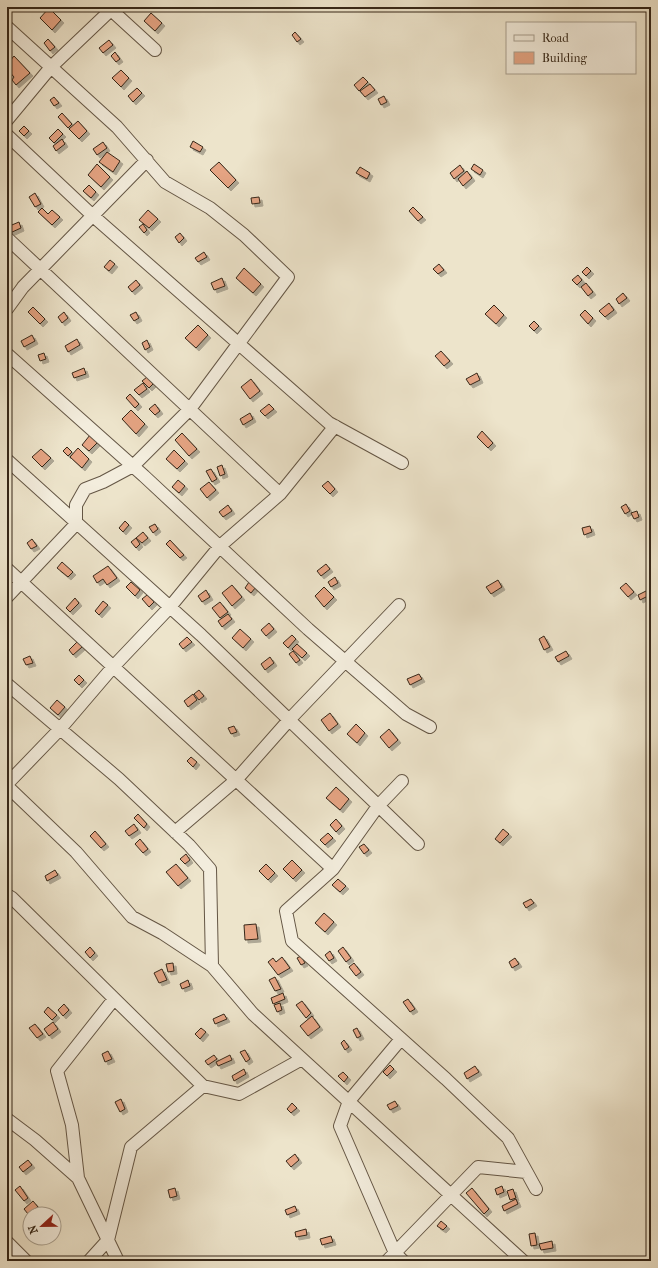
<svg xmlns="http://www.w3.org/2000/svg" width="658" height="1268" font-family="'IM FELL French Canon',serif">
  <defs>
    <filter id="shadow"><feDropShadow dx="3" dy="3" stdDeviation="0" flood-color="#0004"/></filter>
  </defs>
  <rect width="100%" height="100%" fill="#ede4cb"/>
  <filter id="stains"><feTurbulence type="fractalNoise" baseFrequency=".005" numOctaves="4"/><feColorMatrix values="0 0 0 0 .2 0 0 0 0 .09 0 0 0 0 .02 0 0 0 .5 -.17"/></filter>
  <radialGradient id="worn" r=".72"><stop offset=".6" stop-color="#630" stop-opacity="0"/><stop offset="1" stop-color="#630" stop-opacity=".3"/></radialGradient>
  <path fill="#e5a483" stroke="#362718" filter="url(#shadow)" d="M49,8L61,20L52,30L40,18Z
    M151,13L162,23L155,31L144,21Z
    M295,32L301,39L297,42L292,35Z
    M48,39L55,47L50,51L44,43Z
    M109,40L113,45L103,53L99,48Z
    M115,52L120,59L116,62L111,56Z
    M14,56L30,73L16,85L12,80L14,77L7,69V59L9,62Z
    M121,70L129,78L121,87L112,78Z
    M363,77L368,82L359,91L354,85Z
    M370,84L375,90L365,97L360,91Z
    M137,88L142,93L133,102L128,96Z
    M384,96L387,102L381,105L378,99Z
    M54,97L59,103L54,106L50,100Z
    M62,113L72,124L68,128L58,117Z
    M78,121L87,131L79,139L69,129Z
    M24,126L29,131L24,136L19,131Z
    M58,129L63,134L54,143L49,138Z
    M62,139L65,144L56,151L53,146Z
    M193,141L203,147L200,152L190,147Z
    M103,142L107,148L97,155L93,149Z
    M107,152L120,161L113,172L99,162Z
    M219,162L236,180L228,188L210,170Z
    M97,164L110,177L101,187L88,175Z
    M474,164L483,170L480,175L471,169Z
    M460,165L464,171L454,179L450,173Z
    M360,167L370,173L367,179L356,173Z
    M467,171L472,178L463,186L458,179Z
    M89,185L96,192L91,198L83,191Z
    M35,193L41,204L35,207L29,197Z
    M259,197L260,203L252,204L251,198Z
    M413,207L423,217L418,221L409,211Z
    M42,208L48,214L52,210L60,217L52,225L38,212Z
    M148,210L158,219L149,228L139,220Z
    M19,222L21,228L10,233L7,227Z
    M143,224L147,230L144,233L139,227Z
    M180,233L184,238L179,243L175,237Z
    M204,252L207,257L198,262L195,258Z
    M110,260L115,264L109,271L104,267Z
    M439,264L444,270L438,274L433,269Z
    M587,267L591,271L586,276L582,272Z
    M244,268L261,284L253,293L236,278Z
    M578,275L582,280L577,285L572,280Z
    M222,278L225,286L214,290L211,283Z
    M136,280L140,285L132,292L128,287Z
    M586,283L593,292L588,296L581,287Z
    M623,293L627,298L619,304L616,299Z
    M609,303L614,310L605,317L599,311Z
    M494,305L504,315L496,324L485,314Z
    M33,307L45,319L40,324L28,312Z
    M585,310L593,318L588,324L580,315Z
    M64,312L68,318L62,323L58,317Z
    M136,312L139,318L134,321L130,315Z
    M534,321L539,326L534,331L529,326Z
    M198,325L208,335L196,348L185,338Z
    M32,335L35,341L24,347L21,341Z
    M77,339L80,345L68,352L65,346Z
    M147,340L150,347L145,350L142,343Z
    M441,351L450,361L444,366L435,356Z
    M44,353L46,359L40,361L38,355Z
    M84,368L86,374L74,378L72,373Z
    M477,373L480,380L470,385L466,379Z
    M147,377L153,384L149,388L142,381Z
    M251,379L260,391L250,399L241,387Z
    M143,383L147,389L139,395L134,390Z
    M130,394L139,404L135,408L126,398Z
    M155,404L160,411L155,415L149,409Z
    M269,404L274,409L265,416L260,411Z
    M131,410L145,424L136,434L122,419Z
    M250,413L253,419L243,425L240,419Z
    M482,431L493,443L488,448L477,437Z
    M182,433L197,449L189,456L175,440Z
    M90,435L98,442L89,451L82,445Z
    M67,447L72,452L68,456L63,451Z
    M78,448L89,459L82,468L70,457Z
    M41,449L51,458L42,467L32,457Z
    M174,450L185,461L177,469L166,459Z
    M222,465L225,474L220,476L217,467Z
    M211,469L217,479L212,482L206,471Z
    M178,480L185,486L179,493L172,487Z
    M328,481L335,489L330,494L322,486Z
    M209,482L216,490L207,498L200,489Z
    M626,504L630,511L625,514L621,507Z
    M228,505L232,511L223,517L219,512Z
    M637,511L639,517L634,519L631,513Z
    M125,521L129,525L123,532L119,528Z
    M155,524L158,529L153,533L149,527Z
    M590,526L592,532L584,535L582,528Z
    M143,532L148,538L142,543L136,538Z
    M136,538L140,544L136,548L131,542Z
    M32,539L37,546L31,549L27,543Z
    M170,540L184,555L180,558L166,544Z
    M62,562L73,572L68,577L57,568Z
    M326,564L330,569L321,576L317,571Z
    M108,566L117,578L107,585L103,579L97,583L93,576Z
    M335,577L338,583L331,587L328,582Z
    M498,580L502,587L491,594L486,587Z
    M131,582L140,590L135,596L126,587Z
    M249,582L256,587L251,593L245,588Z
    M626,583L634,592L628,597L620,588Z
    M232,585L242,597L232,606L222,593Z
    M324,587L334,597L324,607L315,596Z
    M206,590L210,597L202,602L198,596Z
    M648,590L650,595L640,600L638,595Z
    M147,595L154,602L149,607L142,599Z
    M75,598L79,603L70,612L66,608Z
    M103,601L108,605L99,615L95,611Z
    M220,602L228,612L220,618L212,608Z
    M228,614L232,619L222,627L218,621Z
    M269,623L274,629L266,636L261,630Z
    M240,629L251,639L243,648L232,638Z
    M292,635L296,639L288,648L283,643Z
    M544,636L550,647L544,650L539,639Z
    M187,637L192,642L183,649L179,644Z
    M77,642L82,647L73,655L69,650Z
    M297,644L307,653L302,658L292,649Z
    M293,651L300,660L296,663L289,654Z
    M566,651L569,656L558,662L555,657Z
    M30,656L33,663L26,665L23,659Z
    M270,657L274,663L265,670L261,664Z
    M419,674L422,679L410,685L407,679Z
    M79,675L84,680L79,685L74,680Z
    M199,690L204,696L199,700L194,694Z
    M193,694L197,700L188,707L184,701Z
    M57,700L65,707L58,715L50,708Z
    M330,713L338,724L329,731L321,720Z
    M356,724L365,733L357,743L347,734Z
    M234,726L237,732L231,734L228,728Z
    M389,729L398,740L389,748L380,737Z
    M191,757L197,762L193,767L187,761Z
    M336,787L349,799L340,810L326,798Z
    M138,814L147,824L144,828L134,818Z
    M336,819L342,826L336,832L330,825Z
    M134,824L138,830L129,836L125,831Z
    M503,829L509,834L500,843L495,839Z
    M95,831L106,844L101,848L90,836Z
    M328,833L333,838L325,845L320,840Z
    M140,839L148,849L143,853L135,844Z
    M364,844L369,850L364,854L359,847Z
    M186,854L190,860L185,864L180,859Z
    M292,860L302,870L293,879L283,869Z
    M176,864L188,878L178,886L166,872Z
    M266,864L275,873L268,880L259,871Z
    M55,870L58,875L47,881L45,876Z
    M338,879L346,886L340,892L332,885Z
    M531,899L534,903L526,908L523,903Z
    M324,913L334,922L325,932L315,923Z
    M256,924L258,939L245,940L244,925Z
    M90,947L95,953L90,958L85,952Z
    M343,947L351,958L346,962L338,951Z
    M330,951L334,958L329,961L325,955Z
    M301,956L305,963L301,965L297,958Z
    M282,957L290,968L278,975L268,962L273,958L276,962Z
    M515,958L519,964L512,968L509,962Z
    M173,963L174,971L168,972L166,964Z
    M354,963L361,972L356,976L349,967Z
    M162,969L167,980L159,983L154,973Z
    M275,977L281,989L275,991L269,980Z
    M188,980L190,986L182,989L180,984Z
    M283,993L285,999L273,1004L271,998Z
    M408,999L415,1009L410,1012L403,1002Z
    M302,1001L311,1013L306,1018L296,1005Z
    M280,1003L282,1010L277,1012L274,1005Z
    M64,1004L69,1010L63,1016L58,1010Z
    M48,1007L57,1015L52,1020L44,1012Z
    M224,1014L227,1019L215,1024L213,1019Z
    M312,1016L320,1027L308,1036L300,1026Z
    M53,1022L58,1029L49,1036L44,1029Z
    M35,1024L43,1034L37,1038L29,1028Z
    M201,1028L206,1032L200,1039L195,1034Z
    M357,1028L361,1036L357,1038L353,1030Z
    M344,1040L349,1047L345,1050L341,1043Z
    M245,1050L250,1059L246,1062L240,1052Z
    M108,1051L112,1059L105,1062L102,1054Z
    M214,1055L217,1059L208,1065L205,1061Z
    M230,1055L232,1060L218,1066L216,1062Z
    M390,1065L394,1069L387,1076L383,1072Z
    M475,1066L479,1072L467,1079L464,1073Z
    M244,1069L246,1074L234,1081L232,1076Z
    M343,1072L348,1077L344,1082L338,1076Z
    M121,1099L125,1109L120,1112L115,1102Z
    M395,1101L398,1106L390,1110L387,1105Z
    M292,1103L297,1108L291,1113L287,1109Z
    M295,1154L299,1160L291,1167L286,1161Z
    M28,1160L32,1165L23,1172L19,1167Z
    M20,1186L28,1198L24,1201L15,1190Z
    M502,1186L504,1192L497,1195L495,1189Z
    M175,1188L177,1196L170,1198L168,1190Z
    M472,1188L489,1209L484,1214L466,1193Z
    M513,1189L516,1198L510,1200L507,1191Z
    M516,1199L518,1204L504,1211L502,1206Z
    M33,1201L38,1207L28,1214L24,1209Z
    M295,1206L297,1211L287,1215L285,1210Z
    M441,1221L447,1226L443,1230L437,1226Z
    M306,1229L307,1235L296,1237L295,1232Z
    M535,1233L537,1245L531,1246L529,1234Z
    M331,1236L333,1242L322,1245L320,1239Z
    M552,1241L553,1248L541,1250L539,1244Z"/>
  <g fill="none" stroke-linecap="round" stroke-linejoin="round">
    <g stroke="#645645" stroke-width="14">
      <path id="street" d="M108,7L155,50
        M7,27L117,127L165,182L210,208L244,235L288,277L190,409L133,466L103,482L85,489L76,505V524L7,597
        M7,120L51,67L114,7
        M7,135L92,215L329,423L402,463
        M7,238L280,494
        M7,309L23,287L147,160
        M7,354L144,476L308,629L406,714L430,727
        M7,460L201,635L418,844
        M7,569L333,869
        M7,684L119,779L189,845L210,869L212,966
        M402,781L378,806L333,869L286,911L292,941L446,1079L508,1138L536,1189
        M7,784L60,729L113,667L170,607L220,546L280,494L335,426
        M7,786L76,852L132,917L162,933L212,966L253,1014L523,1261
        M175,832L236,780L289,720L399,605
        M7,895L12,898L203,1086
        M114,999L57,1071L72,1125L78,1178L118,1261
        M401,1039L349,1101L340,1126L395,1253L403,1261
        M7,1119L35,1140L78,1178
        M7,1242L26,1261
        M89,1261L108,1240L131,1147L203,1086L239,1094L302,1059
        M387,1261L478,1167L526,1172"/>
    </g>
    <use href="#street" stroke="#f3eddd" stroke-width="12"/>
  </g>
  <rect width="658" height="1268" fill="none" stroke="#ede4cb" stroke-width="24"/>
  <rect x="8" y="8" width="642" height="1252" fill="none" stroke="#362718" stroke-width="2"/>
  <rect x="12" y="12" width="634" height="1244" fill="none" stroke="#362718"/>
  <rect x="506" y="22" width="130" height="52" fill="#f3eddd" stroke="#a79e8e"/>
  <rect x="514" y="35" width="20" height="6" fill="#f3eddd" stroke="#a79e8e"/>
  <text x="542" y="42" font-size="12" fill="#362718">Road</text>
  <rect x="514" y="52" width="20" height="12" fill="#e5a483" stroke="#a79e8e"/>
  <text x="542" y="62" font-size="12" fill="#362718">Building</text>
  <g transform="translate(42 1226) rotate(248)"><circle r="19" fill="#f3eddd" stroke="#a79e8e"/>
  <path d="M0-3L7 15L0 10L-7 15Z" fill="#8f2418"/>
  <text y="-6" font-size="11" font-weight="bold" text-anchor="middle" fill="#362718">N</text>
  </g>
  <rect width="100%" height="100%" filter="url(#stains)"/>
  <rect width="100%" height="100%" fill="url(#worn)"/>
</svg>
